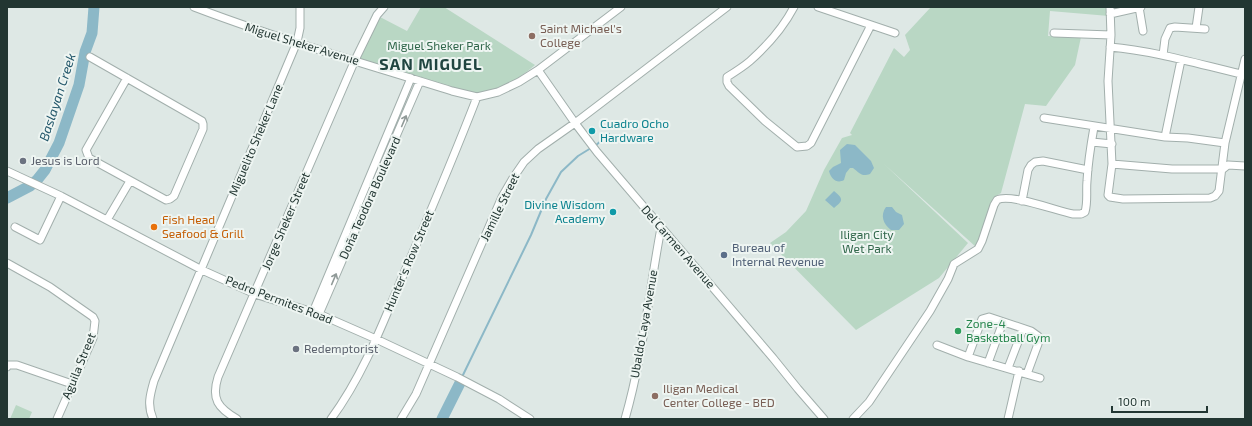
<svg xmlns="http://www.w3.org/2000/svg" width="1252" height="426" font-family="'Exo 2',sans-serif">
  <rect width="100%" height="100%" fill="#dee8e5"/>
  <path fill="#b9d7c4" d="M421,7H444L535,65C511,85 497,94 464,92L359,59L380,17L407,31Z
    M931,7H1108L1109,16L1050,11L1048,36L1081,37L1075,65L1046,106L1025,104L1001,193L993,198L976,247L884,164L968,243L939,278L856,330L770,243L786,232L806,211L824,170L842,138L852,135L850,133L894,48L904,57L910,50L905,35Z
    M16,405L32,412L29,419H10Z"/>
  <path fill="#8cb8c7" d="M847,144L855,145L871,161L874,168L870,174C861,177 860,173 853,168H850L846,173L844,180C837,184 831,179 829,171L833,167L841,163L840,150Z
    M834,191C844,199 843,201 834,208L825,200Z
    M886,207H892L896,212L902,215L904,224L899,230H891C883,224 880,215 886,207Z"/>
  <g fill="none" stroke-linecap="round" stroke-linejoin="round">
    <path stroke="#8cb8c7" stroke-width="2" d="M595,146L609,134
      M462,377L531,235L546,199L561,172L578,156L591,148"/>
    <path stroke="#8cb8c7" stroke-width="11" d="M7,198L30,186L37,180L45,170L59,143L79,85L85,52L92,33L94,7
      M442,419L460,383"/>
    <g stroke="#a2afac" stroke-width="9">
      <path id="minor" d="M194,7C278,39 366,64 452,91L477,97L498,92L519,82L538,70L621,7
        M794,7C783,28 768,45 750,61C743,67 735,72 727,77V82L729,86L765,121L797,147L807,146L811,143L871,25
        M818,7L895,33
        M1110,7L1111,35L1108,81L1112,164L1108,195L1110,197L1123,199L1210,198L1215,196L1219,191L1225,143L1245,59
        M1139,7L1143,31
        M1110,14L1141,7
        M1196,28L1199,7
        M1054,33L1111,35
        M1110,47C1155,51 1198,64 1241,74
        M1163,55L1165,39L1170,28L1175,27L1205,29
        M90,57L202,121L203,124V129L174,196L170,199L166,200L89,158L86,150L127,78
        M538,70L575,123L597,152L773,358L798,389L824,419
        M1044,118L1165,137L1188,138L1225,143
        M1165,137L1181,60
        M1092,142L1112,144
        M1112,164L1172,169H1223L1228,165L1245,166
        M7,171L61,196L202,270L255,294L319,314L376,339L457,377L499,399L530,419
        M1022,201L1028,170L1031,165L1035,162L1043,161L1088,170
        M107,220L130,181
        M15,227L40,240L61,196
        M7,263L50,287L93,317L95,321L93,338L57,419
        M313,312L411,78
        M319,314L420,81
        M937,345L968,357L1040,378
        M968,357L982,319L989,317L1031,331L1038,336L1039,339L1038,344L1027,374
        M988,363L1003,322
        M7,367L8,365H17L72,384
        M1008,368L1023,329
        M153,419C147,405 150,395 154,381L297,42L300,28V7
        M237,419C218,408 211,399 218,377L355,60L377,15L384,7
        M331,419C362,377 381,328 401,280C427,220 453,159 477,97
        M401,419L416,394L502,197L513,178L524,162L538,149L575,123L727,7
        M625,419C643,357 649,291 661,228
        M853,419L869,402L930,311L948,279L954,264L978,249L982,241L994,205L997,200C1010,193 1057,211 1073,214H1081L1085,212C1088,202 1086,191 1087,181C1088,162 1091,144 1094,127
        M1008,419L1019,371"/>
    </g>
    <use href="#minor" stroke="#fff" stroke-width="7"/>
  </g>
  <defs><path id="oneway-shaft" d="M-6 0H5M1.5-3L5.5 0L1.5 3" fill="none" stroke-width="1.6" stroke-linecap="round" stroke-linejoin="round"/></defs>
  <g stroke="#909a98">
    <use href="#oneway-shaft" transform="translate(404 121) rotate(-67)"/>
    <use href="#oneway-shaft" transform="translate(334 279) rotate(-67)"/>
  </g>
  <g fill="#8d6e63" stroke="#eef5f2" stroke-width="1.5">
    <circle cx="532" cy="36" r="4"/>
    <circle cx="655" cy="396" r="4"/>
  </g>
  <g fill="#0f9aa8" stroke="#eef5f2" stroke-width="1.5">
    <circle cx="592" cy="131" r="4"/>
    <circle cx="613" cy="212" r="4"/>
  </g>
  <g fill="#6b7280" stroke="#eef5f2" stroke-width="1.5">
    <circle cx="23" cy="161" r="4"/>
    <circle cx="296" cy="349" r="4"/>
  </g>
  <circle fill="#e8710a" stroke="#eef5f2" stroke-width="1.5" cx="154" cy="227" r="4"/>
  <circle fill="#5c6f8a" stroke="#eef5f2" stroke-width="1.5" cx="724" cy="255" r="4"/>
  <circle fill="#2e9e5b" stroke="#eef5f2" stroke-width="1.5" cx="958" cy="331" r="4"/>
  <g text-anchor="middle" stroke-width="4" stroke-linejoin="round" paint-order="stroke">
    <g font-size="12" fill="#785e54" stroke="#eef5f2" text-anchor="start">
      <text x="540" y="33">Saint Michael's<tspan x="540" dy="14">College</tspan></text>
      <text x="663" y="393">Iligan Medical<tspan x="663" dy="14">Center College - BED</tspan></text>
    </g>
    <g font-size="12" fill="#223632" stroke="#eef5f2">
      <text transform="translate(302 44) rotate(17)" y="4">Miguel Sheker Avenue</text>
      <text transform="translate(256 140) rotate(-67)" y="4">Miguelito Sheker Lane</text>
      <text transform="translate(370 198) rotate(-66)" y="4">Doña Teodora Boulevard</text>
      <text transform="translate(500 207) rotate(-64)" y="4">Jamille Street</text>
      <text transform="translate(286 221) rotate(-67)" y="4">Jorge Sheker Street</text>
      <text transform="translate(678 247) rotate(49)" y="4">Del Carmen Avenue</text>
      <text transform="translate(409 261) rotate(-67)" y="4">Hunter's Row Street</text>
      <text transform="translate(279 300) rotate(21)" y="4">Pedro Permites Road</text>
      <text transform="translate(644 324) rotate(-80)" y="4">Ubaldo Laya Avenue</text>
      <text transform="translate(79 366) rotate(-68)" y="4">Aguila Street</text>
    </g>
    <g font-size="12" fill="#31674b" stroke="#eef5f2">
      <text x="439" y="50">Miguel Sheker Park</text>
      <text x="867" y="239">Iligan City<tspan x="867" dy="14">Wet Park</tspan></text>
    </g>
    <g font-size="12" fill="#0d838f" stroke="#eef5f2" text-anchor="start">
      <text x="600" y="128">Cuadro Ocho<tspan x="600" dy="14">Hardware</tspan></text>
      <text x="605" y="209" text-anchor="end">Divine Wisdom<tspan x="605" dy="14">Academy</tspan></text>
    </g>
    <g font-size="12" fill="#5b616d" stroke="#eef5f2" text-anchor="start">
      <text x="31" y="165">Jesus is Lord</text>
      <text x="304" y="353">Redemptorist</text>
    </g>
    <g font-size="12" fill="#c56008" stroke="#eef5f2" text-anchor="start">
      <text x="162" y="224">Fish Head<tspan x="162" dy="14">Seafood &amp; Grill</tspan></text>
    </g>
    <g font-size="12" fill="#4e5e75" stroke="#eef5f2" text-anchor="start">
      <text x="732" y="252">Bureau of<tspan x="732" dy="14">Internal Revenue</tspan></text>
    </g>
    <g font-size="12" fill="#27864d" stroke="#eef5f2" text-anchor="start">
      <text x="966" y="328">Zone-4<tspan x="966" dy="14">Basketball Gym</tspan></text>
    </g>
    <g font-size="13" font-style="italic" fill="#23576a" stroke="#eef5f2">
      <text transform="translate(57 97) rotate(-72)" y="5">Baslayan Creek</text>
    </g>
    <g font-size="16" font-weight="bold" letter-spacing="1" fill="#204540" stroke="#eef5f2">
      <text x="431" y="70">SAN MIGUEL</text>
    </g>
  </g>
  <rect width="1252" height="426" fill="none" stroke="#223632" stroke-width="16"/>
  <path d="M1112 406v6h95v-6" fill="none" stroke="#223632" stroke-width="2"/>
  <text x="1118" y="406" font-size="12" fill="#223632" stroke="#eef5f2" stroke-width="3" paint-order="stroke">100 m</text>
</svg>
